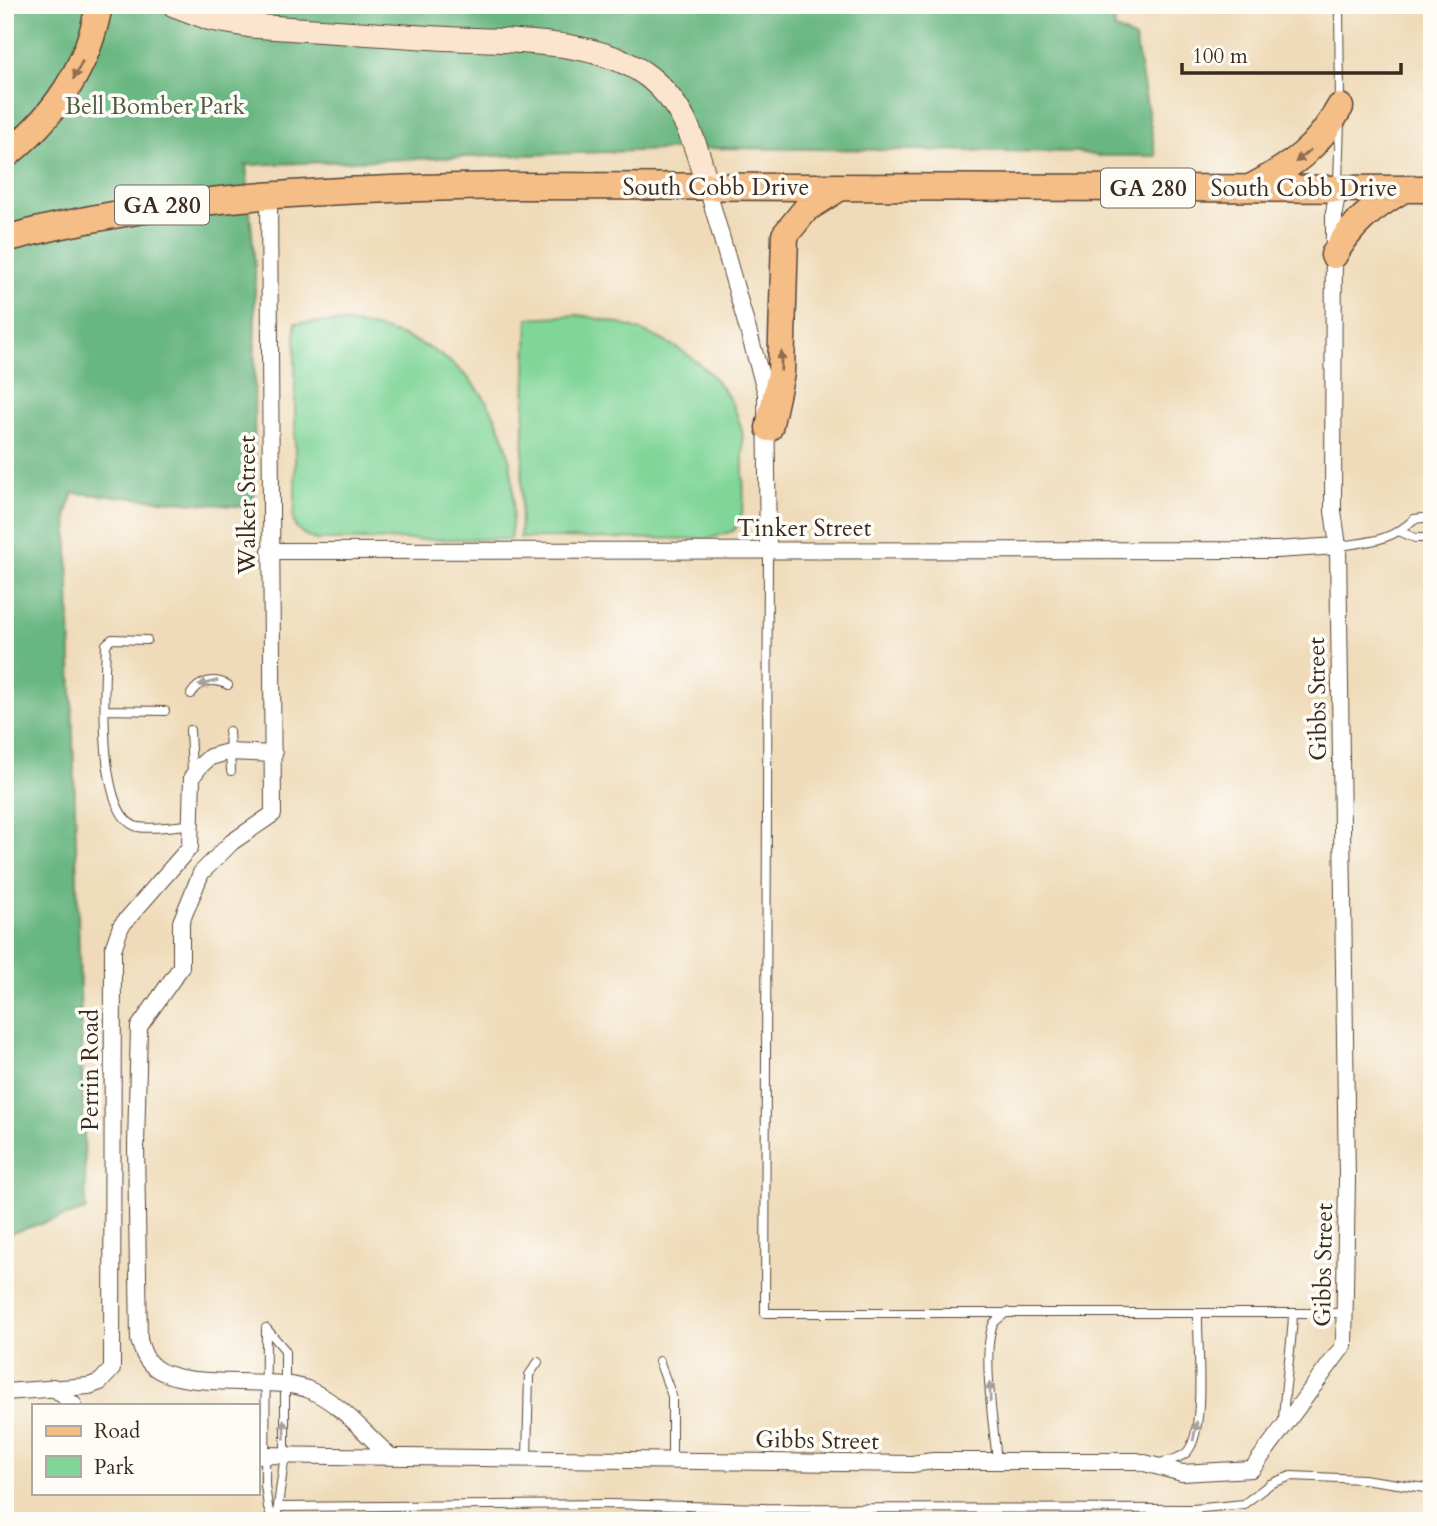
<svg xmlns="http://www.w3.org/2000/svg" width="1437" height="1526" font-family="Cardo,serif">
  <rect width="100%" height="100%" fill="#fdfcf7"/>
  <filter id="ink" filterUnits="userSpaceOnUse"><feTurbulence type="fractalNoise" baseFrequency=".0143" numOctaves="2"/><feDisplacementMap in="SourceGraphic" scale="14" xChannelSelector="R" yChannelSelector="G"/><feConvolveMatrix kernelMatrix="1 2 1 2 8 2 1 2 1" color-interpolation-filters="sRGB"/></filter>
  <filter id="wash" filterUnits="userSpaceOnUse"><feTurbulence type="fractalNoise" baseFrequency=".00686" numOctaves="4" result="noise"/><feDisplacementMap in="SourceGraphic" scale="28" xChannelSelector="R" yChannelSelector="G"/><feGaussianBlur stdDeviation="1.57" result="paint"/><feColorMatrix in="noise" values="0 0 0 0 0 0 0 0 0 0 0 0 0 0 0 0 0 1.4 0 .05"/><feComposite in="paint" operator="in"/></filter>
  <g filter="url(#wash)">
    <rect width="100%" height="100%" fill="#efdbb9"/>
    <path fill="#80d598" stroke="#5e805b" stroke-width="2" d="M578,315C645,325 721,356 741,427C745,440 742,456 743,470C743,491 748,514 733,531L708,539L520,538L528,318Z
      M332,322C457,329 530,414 510,539L315,540C298,533 289,525 295,506V323Z"/>
    <path fill="#68b680" stroke="#52704f" stroke-width="2" d="M5,5H1117L1114,28L1135,39L1156,156H1098L1077,152L718,148L246,165L255,268L254,501L246,507L73,493L67,513L86,1210L5,1235Z"/>
  </g>
  <g filter="url(#ink)">
    <g fill="none" stroke-linecap="round" stroke-linejoin="round">
      <g stroke="#564535" stroke-width="10">
        <path id="lane" d="M1339,5L1340,104
          M1338,184L1340,120
          M1401,532L1415,538H1432
          M1338,546C1368,542 1392,541 1414,519L1432,517
          M768,551L765,1313H1344
          M147,640L112,639L106,644C105,678 95,816 138,827C154,830 176,825 192,825
          M191,694C200,680 214,678 228,685
          M105,710L165,711
          M190,730L192,772
          M229,731L231,771
          M266,1328L285,1350V1454L276,1521
          M266,1328L265,1485L268,1507L273,1521
          M659,1361L672,1396V1460
          M1283,1423C1284,1385 1292,1350 1293,1313
          M527,1458L529,1375L538,1362
          M997,1460C994,1431 981,1346 994,1323C997,1319 1004,1315 1007,1312
          M1160,1463C1168,1461 1179,1459 1186,1453C1207,1434 1197,1342 1198,1313
          M279,1507L608,1504L765,1508L1193,1509L1244,1504L1270,1484L1291,1476L1363,1479L1432,1489"/>
      </g>
      <g stroke="#564535" stroke-width="18">
        <path id="street" d="M707,187L766,393L768,551
          M269,195L273,814L232,842L201,873L181,922V967L139,1027L136,1145L139,1340C142,1350 145,1360 154,1367C184,1391 268,1375 307,1389C340,1402 364,1433 390,1456
          M270,551L1276,550L1338,546
          M53,1387L74,1405
          M5,1392L89,1386L100,1382L112,1369L113,949L121,926L190,847L192,777L200,766L210,757L228,752L274,754
          M257,1455L912,1464L933,1461H1137L1182,1473L1252,1469L1344,1345L1347,1179L1338,546L1333,511L1334,213L1338,188"/>
      </g>
      <g stroke="#564535" stroke-width="25">
        <path id="secondary" d="M174,5L211,19L251,26C313,30 375,34 437,38C501,42 596,36 649,77C684,105 697,145 707,187"/>
      </g>
      <g stroke="#564535" stroke-width="29">
        <path id="primary" d="M5,156C55,116 88,68 99,5
          M1252,187C1294,164 1316,150 1340,107
          M5,239C170,194 338,189 508,186L1432,189
          M1334,255C1351,224 1373,207 1404,189
          M769,428L781,373L785,235L806,209L839,188"/>
      </g>
      <use href="#lane" stroke="#fff" stroke-width="8"/>
      <use href="#street" stroke="#fff" stroke-width="16"/>
      <use href="#secondary" stroke="#fbe5cf" stroke-width="23"/>
      <use href="#primary" stroke="#f6be87" stroke-width="26"/>
    </g>
    <defs><path id="oneway-solid" d="M-6-.8H1V-3.2L6.5 0L1 3.2V.8H-6Z" transform="scale(1.75)"/></defs>
    <g fill="#8f6d4d">
      <use href="#oneway-solid" transform="translate(78 70) rotate(116)"/>
      <use href="#oneway-solid" transform="translate(1303 156) rotate(140)"/>
      <use href="#oneway-solid" transform="translate(781 361) rotate(-89)"/>
    </g>
    <g fill="#a79f9a">
      <use href="#oneway-solid" transform="translate(208 683) rotate(166)"/>
      <use href="#oneway-solid" transform="translate(990 1392) rotate(-91)"/>
      <use href="#oneway-solid" transform="translate(284 1429) rotate(-92)"/>
      <use href="#oneway-solid" transform="translate(1195 1431) rotate(-79)"/>
    </g>
  </g>
  <g text-anchor="middle" stroke-width="7" stroke-linejoin="round" paint-order="stroke">
    <g fill="#fdfcf7" stroke="#75695f" stroke-width="2">
      <rect x="1101" y="168.5" width="94" height="39" rx="5"/>
      <rect x="115" y="185.5" width="94" height="39" rx="5"/>
    </g>
    <g font-size="23" font-weight="bold" fill="#3b2a1e">
      <text x="1148" y="196">GA 280</text>
      <text x="162" y="213">GA 280</text>
    </g>
    <g font-size="24" fill="#505d43" stroke="#fdfcf7">
      <text x="155" y="114">Bell Bomber Park</text>
    </g>
    <g font-size="24" fill="#3b2a1e" stroke="#fdfcf7">
      <text x="716" y="195">South Cobb Drive</text>
      <text x="1304" y="196">South Cobb Drive</text>
      <text transform="translate(247 505) rotate(-90)" y="8">Walker Street</text>
      <text x="804" y="536">Tinker Street</text>
      <text transform="translate(1317 699) rotate(-91)" y="8">Gibbs Street</text>
      <text transform="translate(90 1070) rotate(-90)" y="8">Perrin Road</text>
      <text transform="translate(1323 1265) rotate(-89)" y="8">Gibbs Street</text>
      <text transform="translate(817 1440) rotate(1)" y="8">Gibbs Street</text>
    </g>
  </g>
  <rect width="1437" height="1526" fill="none" stroke="#fdfcf7" stroke-width="28"/>
  <rect x="32" y="1404" width="228" height="91" fill="#fdfcf7" stroke="#afa8a0" stroke-width="2"/>
  <rect x="46" y="1426" width="35" height="10" fill="#f6be87" stroke="#afa8a0" stroke-width="2"/>
  <text x="94" y="1438" font-size="21" fill="#3b2a1e">Road</text>
  <rect x="46" y="1456" width="35" height="21" fill="#80d598" stroke="#afa8a0" stroke-width="2"/>
  <text x="94" y="1474" font-size="21" fill="#3b2a1e">Park</text>
  <path d="M1182 63v10h219v-10" fill="none" stroke="#3b2a1e" stroke-width="3.5"/>
  <text x="1192" y="63" font-size="21" fill="#3b2a1e" stroke="#fdfcf7" stroke-width="5" paint-order="stroke">100 m</text>
</svg>
